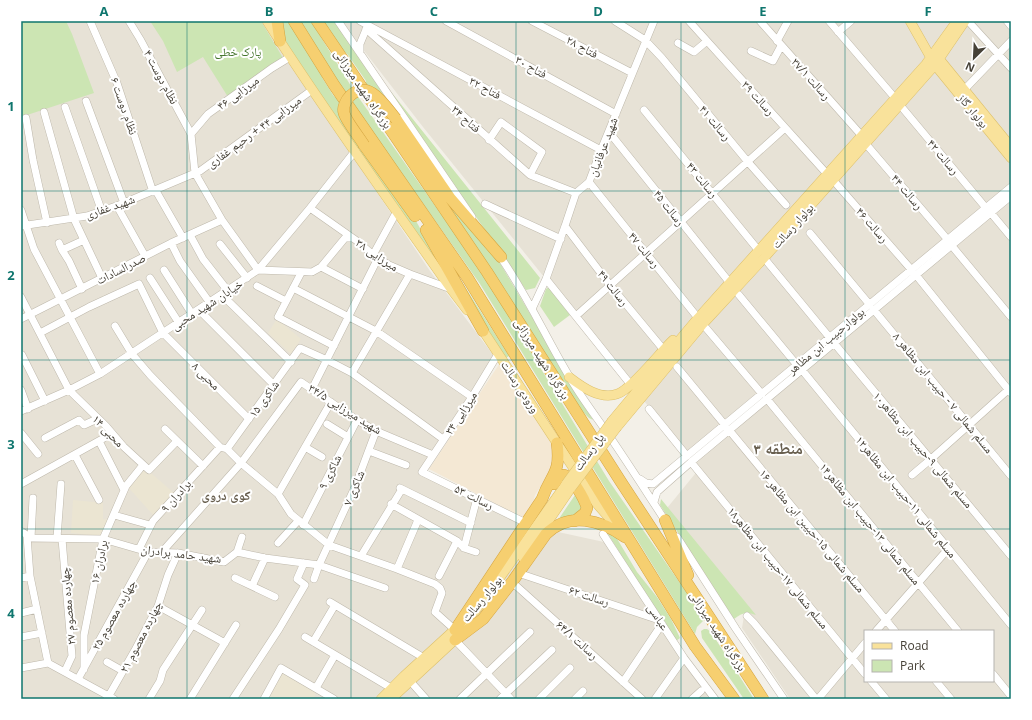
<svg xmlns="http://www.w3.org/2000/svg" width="1032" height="720" font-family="'Open Sans','Noto Naskh Arabic',sans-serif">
  <rect width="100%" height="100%" fill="#f3f0e8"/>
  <path fill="#e7e2d6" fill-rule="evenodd" d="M21,21H264L289,62L430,271L494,356L422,473L526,525L604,542L619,553L713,699H21Z
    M341,21H1011V699H790L742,628L745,610L663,513L699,469L423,127ZM865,631H993V681H865Z"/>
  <path fill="#f4e8d4" d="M500,363L556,450L552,469L535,495L533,503L523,518L429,469Z"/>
  <path fill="#ebe5d2" d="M277,319L301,339L291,354L268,333Z
    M144,467L175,494L154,516L128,487Z
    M73,500L103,503V519L109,520L102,536L71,533Z
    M282,673L315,692V696L313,699H266Z"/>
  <path fill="#cce5b3" d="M21,21H66L72,34L94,93L21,117Z
    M150,21H261L283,58L228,97L203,57L177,72L163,41Z
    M280,21H290L319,69L323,79L333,95L342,104L395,184L429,244L450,283L283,41Z
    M300,21H311L354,91L486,278L609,481L705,619L697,627L695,634L480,284L347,96Z
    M323,21H335L386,96L375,100L366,88V81L348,55L342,49Z
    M388,88L540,278L535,288L526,290Z
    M448,200L497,258L593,420L589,418L574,403L488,264L445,203Z
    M444,254L509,356L506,358L476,315Z
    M549,287L570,315L554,327L540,306L546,289Z
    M575,495C577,499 582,503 582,507C581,515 563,520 556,523Z
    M661,499L756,615C746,611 742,613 734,619L660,505Z
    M606,531L616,537L637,572L657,597L671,619L680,638L676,641Z
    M704,629H707L711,632L754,699H744L702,638L701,631Z"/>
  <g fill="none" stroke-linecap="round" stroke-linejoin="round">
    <g stroke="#beb8ab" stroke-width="8">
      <path id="minor" d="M90,21L117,83L153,192
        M129,21L140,39L191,134L195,173L222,220L258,270L312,272L321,267L345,238H352
        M338,21L472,217
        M360,21L601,150
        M446,21L616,114
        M532,21L632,73
        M615,21L645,40L662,58L748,162L786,205
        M689,21L827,174
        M760,21L862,136
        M829,21L895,98
        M968,21L1011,68
        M1007,21L1011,26
        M366,29L530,175L576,193
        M838,32L851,21
        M777,41L788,21
        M678,43L694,52L707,41
        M751,51L773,61L781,46
        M360,53V44L367,27
        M964,90L1011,41
        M86,101L124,203
        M900,105L986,208
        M65,107L102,212
        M644,110L759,251
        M44,112L74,219L102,278
        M26,118L33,160L47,223
        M609,132L730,283
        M191,134L208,114L272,68L290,57
        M489,140L501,122L542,152L530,175
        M866,144L948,240
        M833,180L916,275L1011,393
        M589,182L698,318
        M156,191L183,238
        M485,204L561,239
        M117,206L145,256
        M310,208L357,241L373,255L389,265L410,274L451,289
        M21,210L34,249L100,374
        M991,213L1011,237
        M21,226L87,216L119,205L200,171L312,90
        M565,226L610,285L663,349
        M810,233L870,305
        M190,235L203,259L228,291
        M59,243L62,250L69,261L82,289
        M171,243L180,261L210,303
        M220,244L247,278
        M952,246L1011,317
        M62,250L84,240
        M373,255L397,211
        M499,255C526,293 545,336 569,376C580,396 595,415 608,434C628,463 647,493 666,522
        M764,258L830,338
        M321,267L363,289
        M164,270L192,314
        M301,273L278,317L334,346
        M150,278L179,323
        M546,279L631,385
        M257,286L286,301
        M293,288L376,331L472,397
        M222,295L291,362
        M739,295L797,365
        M21,297L69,390L106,426L124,447L149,470L177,441
        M532,309L546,279L565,226L576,193L589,182L601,150L654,21
        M199,310L274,385
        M874,310L1011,476
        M576,316L785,128
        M21,319L171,243L222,220
        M115,326L132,354L150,375L220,447L227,449L241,463L278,494L291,514L329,545L397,569L435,584L440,588L442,593L435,612L455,630
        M706,328L762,394
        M40,333L89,307L139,284L163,333L249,419
        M834,343L1011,556
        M498,354L472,397L422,472L526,523
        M22,355L45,401
        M677,367L895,631
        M802,370L1011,625
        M352,373L410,274
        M312,389L378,258
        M21,390L28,409
        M767,399L958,631
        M649,409L687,456
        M21,411L69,390L100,374L258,270L310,208L355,151
        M327,424L348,437
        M165,429L203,466
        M21,433L38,454
        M45,438L79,420L84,425L97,419
        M99,441L124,490
        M305,447L322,457
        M227,449L300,348L327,360L352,373L443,439
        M369,451L406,465
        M75,455L99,500
        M691,462L865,674
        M912,475L931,459L1008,390
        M640,479L646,483L653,484L1011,187
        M21,484L104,438L110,432
        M400,488L471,523
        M278,494L331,402
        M654,502L657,492L691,462L1011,196
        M391,504L457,541L464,548L476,552
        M114,515L150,525
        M303,525L357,420
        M21,531L31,538L103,539L148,552L178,553L224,562L237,552L265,558L319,565L355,487L376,431
        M603,534L684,658L715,699
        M27,536L30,576L48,663
        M677,537L736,629L784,699
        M31,538L33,498
        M57,538L61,484
        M62,539L72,656L65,671
        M278,543L298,521
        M464,548L477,498
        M139,549L153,521L220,447
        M237,552L242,537
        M161,553L241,463L301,382L357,420L376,431L433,455
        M361,556L402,489
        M397,569L418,520
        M518,573L659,620
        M439,576L457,541
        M21,578L30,576
        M235,578L275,597
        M314,579L319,565L385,588
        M512,582L642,699
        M252,586L265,558
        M330,602L424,658
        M158,606L225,643
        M21,613L37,609
        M747,616L754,623L816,699
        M876,631L948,549
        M21,637L42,633
        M305,637L391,688
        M455,640L511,699
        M313,642L335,605
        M107,662L123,671
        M21,668L48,663L114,699
        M84,669V635L103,539L126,486L143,465
        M993,674L1011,696
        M78,679L148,552
        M410,681L426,699
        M871,681L886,699
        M936,681L951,699
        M623,682L662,624
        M316,688L335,655
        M107,699L135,650L158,606L168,575L178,553
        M149,699L160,681L163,670L202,610
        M190,699L236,625
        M233,699L279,629L305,585L297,579L304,563
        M264,699L281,668L334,699
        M460,699L530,632
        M500,699L552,650
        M539,699L570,668
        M575,699L583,691
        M655,699L684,658
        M692,699L701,691
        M818,699L865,643"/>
    </g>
    <g stroke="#ddc06b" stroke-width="10">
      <path id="major" d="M267,21C325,112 389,200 451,289L467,310
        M910,21L935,65L1011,158
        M936,55L1011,147
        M480,326L597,504L618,528
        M569,377C582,387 600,400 617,394C631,390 660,352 673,340
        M612,421L698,318L926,64L957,21
        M617,427L702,325L764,258L935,65L965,21
        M523,558L571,488
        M381,699L404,676L475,611L501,576L566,484
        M391,699L459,636"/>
    </g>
    <g stroke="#d5a540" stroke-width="12">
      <path id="highway" d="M277,21L280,41
        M294,21L334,85L467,277L695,646L734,699
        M317,21L487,272L621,482L763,699
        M396,119L450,198L501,257
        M364,145L415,216
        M426,230L483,331
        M554,484C556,481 559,475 563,475C571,474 585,500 587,508L585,513L575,521
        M665,520L688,575
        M455,630L542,499C551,473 561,475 557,443
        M455,640L483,619L512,582L546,534C569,511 601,520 625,537"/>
    </g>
    <use href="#minor" stroke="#fff" stroke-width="7"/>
    <use href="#major" stroke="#f9e29b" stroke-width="9"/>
    <use href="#highway" stroke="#f6cf70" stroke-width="11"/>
    <g stroke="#ddc06b" stroke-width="10" stroke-linecap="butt">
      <path id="major-bridge" d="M566,484L612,421
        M571,488L617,427"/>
    </g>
    <g stroke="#d5a540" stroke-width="12" stroke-linecap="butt">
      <path id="highway-bridge" d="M364,145C360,138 346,121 344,113C342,108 346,100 350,96C369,78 385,106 396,119"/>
    </g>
    <use href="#major-bridge" stroke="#f9e29b" stroke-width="9"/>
    <use href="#highway-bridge" stroke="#f6cf70" stroke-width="11"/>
  </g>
  <path fill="none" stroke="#0f766e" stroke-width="1" stroke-opacity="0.55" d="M187,21V699M351,21V699M516,21V699M681,21V699M845,21V699M21,191H1011M21,360H1011M21,529H1011"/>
  <g text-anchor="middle" stroke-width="4" stroke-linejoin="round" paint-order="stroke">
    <g font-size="12" fill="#464137" stroke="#fff">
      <text transform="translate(582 47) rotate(28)" y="4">فتاح ۲۸</text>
      <text transform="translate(531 67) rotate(29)" y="4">فتاح ۳۰</text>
      <text transform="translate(161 77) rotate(62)" y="4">نظام دوست ۴</text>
      <text transform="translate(811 79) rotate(48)" y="4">رسالت ۳۷/۱</text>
      <text transform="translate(485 88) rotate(28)" y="4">فتاح ۳۲</text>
      <text transform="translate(363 89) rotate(56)" y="4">بزرگراه شهید میرزائی</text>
      <text transform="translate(238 93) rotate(-36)" y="4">میرزایی ۴۶</text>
      <text transform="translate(758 98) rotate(48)" y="4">رسالت ۳۹</text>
      <text transform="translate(124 106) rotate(71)" y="4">نظام دوست ۶</text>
      <text transform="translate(973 111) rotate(51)" y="4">بولوار گاز</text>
      <text transform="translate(466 119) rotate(42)" y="4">فتاح ۳۴</text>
      <text transform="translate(715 123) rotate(50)" y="4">رسالت ۴۱</text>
      <text transform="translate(254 132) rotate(-36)" y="4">میرزایی ۴۴ + رحیم غفاری</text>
      <text transform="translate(603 147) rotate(-69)" y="4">شهید عرفانیان</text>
      <text transform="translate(943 157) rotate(50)" y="4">رسالت ۴۲</text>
      <text transform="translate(702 180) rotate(51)" y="4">رسالت ۴۳</text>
      <text transform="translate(907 192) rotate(50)" y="4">رسالت ۴۴</text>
      <text transform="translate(110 207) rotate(-19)" y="4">شهید غفاری</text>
      <text transform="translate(669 208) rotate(52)" y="4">رسالت ۴۵</text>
      <text transform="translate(872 225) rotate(49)" y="4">رسالت ۴۶</text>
      <text transform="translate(793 226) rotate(-48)" y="4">بولوار رسالت</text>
      <text transform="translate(644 250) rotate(51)" y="4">رسالت ۴۷</text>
      <text transform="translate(377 255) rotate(34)" y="4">میرزایی ۳۸</text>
      <text transform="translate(121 269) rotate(-27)" y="4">صدرالسادات</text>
      <text transform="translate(613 288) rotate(52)" y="4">رسالت ۴۹</text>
      <text transform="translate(207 305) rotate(-33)" y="4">خیابان شهید محبی</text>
      <text transform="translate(826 341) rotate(-40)" y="4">بولوارحبیب ابن مظاهر</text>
      <text transform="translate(542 359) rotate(58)" y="4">بزرگراه شهید میرزائی</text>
      <text transform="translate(206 376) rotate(45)" y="4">محبی ۸</text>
      <text transform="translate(520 387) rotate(57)" y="4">ورودی رسالت</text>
      <text transform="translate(943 393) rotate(51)" y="4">مسلم شمالی ۷ - حبیب ابن مظاهر ۸</text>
      <text transform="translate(264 399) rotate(-54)" y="4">شاکری ۱۵</text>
      <text transform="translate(345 409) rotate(32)" y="4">شهید میرزایی ۳۴/۵</text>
      <text transform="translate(461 413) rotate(-57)" y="4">میرزایی ۳۴</text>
      <text transform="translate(108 431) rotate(46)" y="4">محبی ۱۴</text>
      <text transform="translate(923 450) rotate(50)" y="4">مسلم شمالی ۹-حبیب ابن مظاهر۱۰</text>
      <text transform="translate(589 452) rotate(-54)" y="4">پل رسالت</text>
      <text transform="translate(330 472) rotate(-63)" y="4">شاکری ۹</text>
      <text transform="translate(354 488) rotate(-67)" y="4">شاکری ۷</text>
      <text transform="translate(176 496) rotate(-48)" y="4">برادران ۹</text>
      <text transform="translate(474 497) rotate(26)" y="4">رسالت ۵۳</text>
      <text transform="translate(906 497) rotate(51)" y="4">مسلم شمالی ۱۱-حبیب ابن مظاهر۱۲</text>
      <text transform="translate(870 524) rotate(51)" y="4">مسلم شمالی ۱۳-حبیب ابن مظاهر۱۴</text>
      <text transform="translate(812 531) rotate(50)" y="4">مسلم شمالی ۱۵-حبیبن ابن مظاهر ۱۶</text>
      <text transform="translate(181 554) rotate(7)" y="4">شهید حامد برادران</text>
      <text transform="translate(99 562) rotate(-78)" y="4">برادران ۱۶</text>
      <text transform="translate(778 568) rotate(51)" y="4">مسلم شمالی ۱۷-حبیب ابن مظاهر۱۸</text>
      <text transform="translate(589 596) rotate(18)" y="4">رسالت ۶۲</text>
      <text transform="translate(482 599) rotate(-50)" y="4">بولوار رسالت</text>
      <text transform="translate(68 606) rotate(-95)" y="4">چهارده معصوم ۲۷</text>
      <text transform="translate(114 615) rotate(-61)" y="4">چهارده معصوم ۲۵</text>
      <text transform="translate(658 617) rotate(57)" y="4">عباسی</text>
      <text transform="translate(718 631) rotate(57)" y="4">بزرگراه شهید میرزائی</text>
      <text transform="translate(141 637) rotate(-63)" y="4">چهارده معصوم ۲۱</text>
      <text transform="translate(577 640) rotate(42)" y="4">رسالت ۶۴/۱</text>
    </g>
    <g font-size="12" fill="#45752d" stroke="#fff">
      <text x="238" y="56">پارک خطی</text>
    </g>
    <g font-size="13" font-weight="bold" fill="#685f4f" stroke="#fff">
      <text x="226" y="500">کوی دروی</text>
    </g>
    <g font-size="16" font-weight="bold" fill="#685f4f" stroke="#fff">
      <text x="778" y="454">منطقه ۳</text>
    </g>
  </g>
  <rect width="1032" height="720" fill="none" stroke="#ffffff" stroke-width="44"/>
  <rect x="864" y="630" width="130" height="52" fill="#ffffff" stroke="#b5b3af"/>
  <rect x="872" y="643" width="20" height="6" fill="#f9e29b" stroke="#b5b3af"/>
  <text x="900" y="650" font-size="12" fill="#464137">Road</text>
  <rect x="872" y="660" width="20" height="12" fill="#cce5b3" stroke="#b5b3af"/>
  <text x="900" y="670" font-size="12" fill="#464137">Park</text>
  <g transform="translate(974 58) rotate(204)" stroke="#ffffff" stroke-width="3" paint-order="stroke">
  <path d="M0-3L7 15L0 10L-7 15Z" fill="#464137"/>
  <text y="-6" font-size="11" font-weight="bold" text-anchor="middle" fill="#464137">N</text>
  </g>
  <rect x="22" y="22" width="988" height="676" fill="none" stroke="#0f766e" stroke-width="1.5"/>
  <g font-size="13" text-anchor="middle" font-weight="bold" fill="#0f766e">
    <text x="104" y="16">A</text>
    <text x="269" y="16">B</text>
    <text x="434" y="16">C</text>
    <text x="598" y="16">D</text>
    <text x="763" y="16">E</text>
    <text x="928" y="16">F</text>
    <text x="11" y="111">1</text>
    <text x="11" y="280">2</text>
    <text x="11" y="449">3</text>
    <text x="11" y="618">4</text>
  </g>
</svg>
